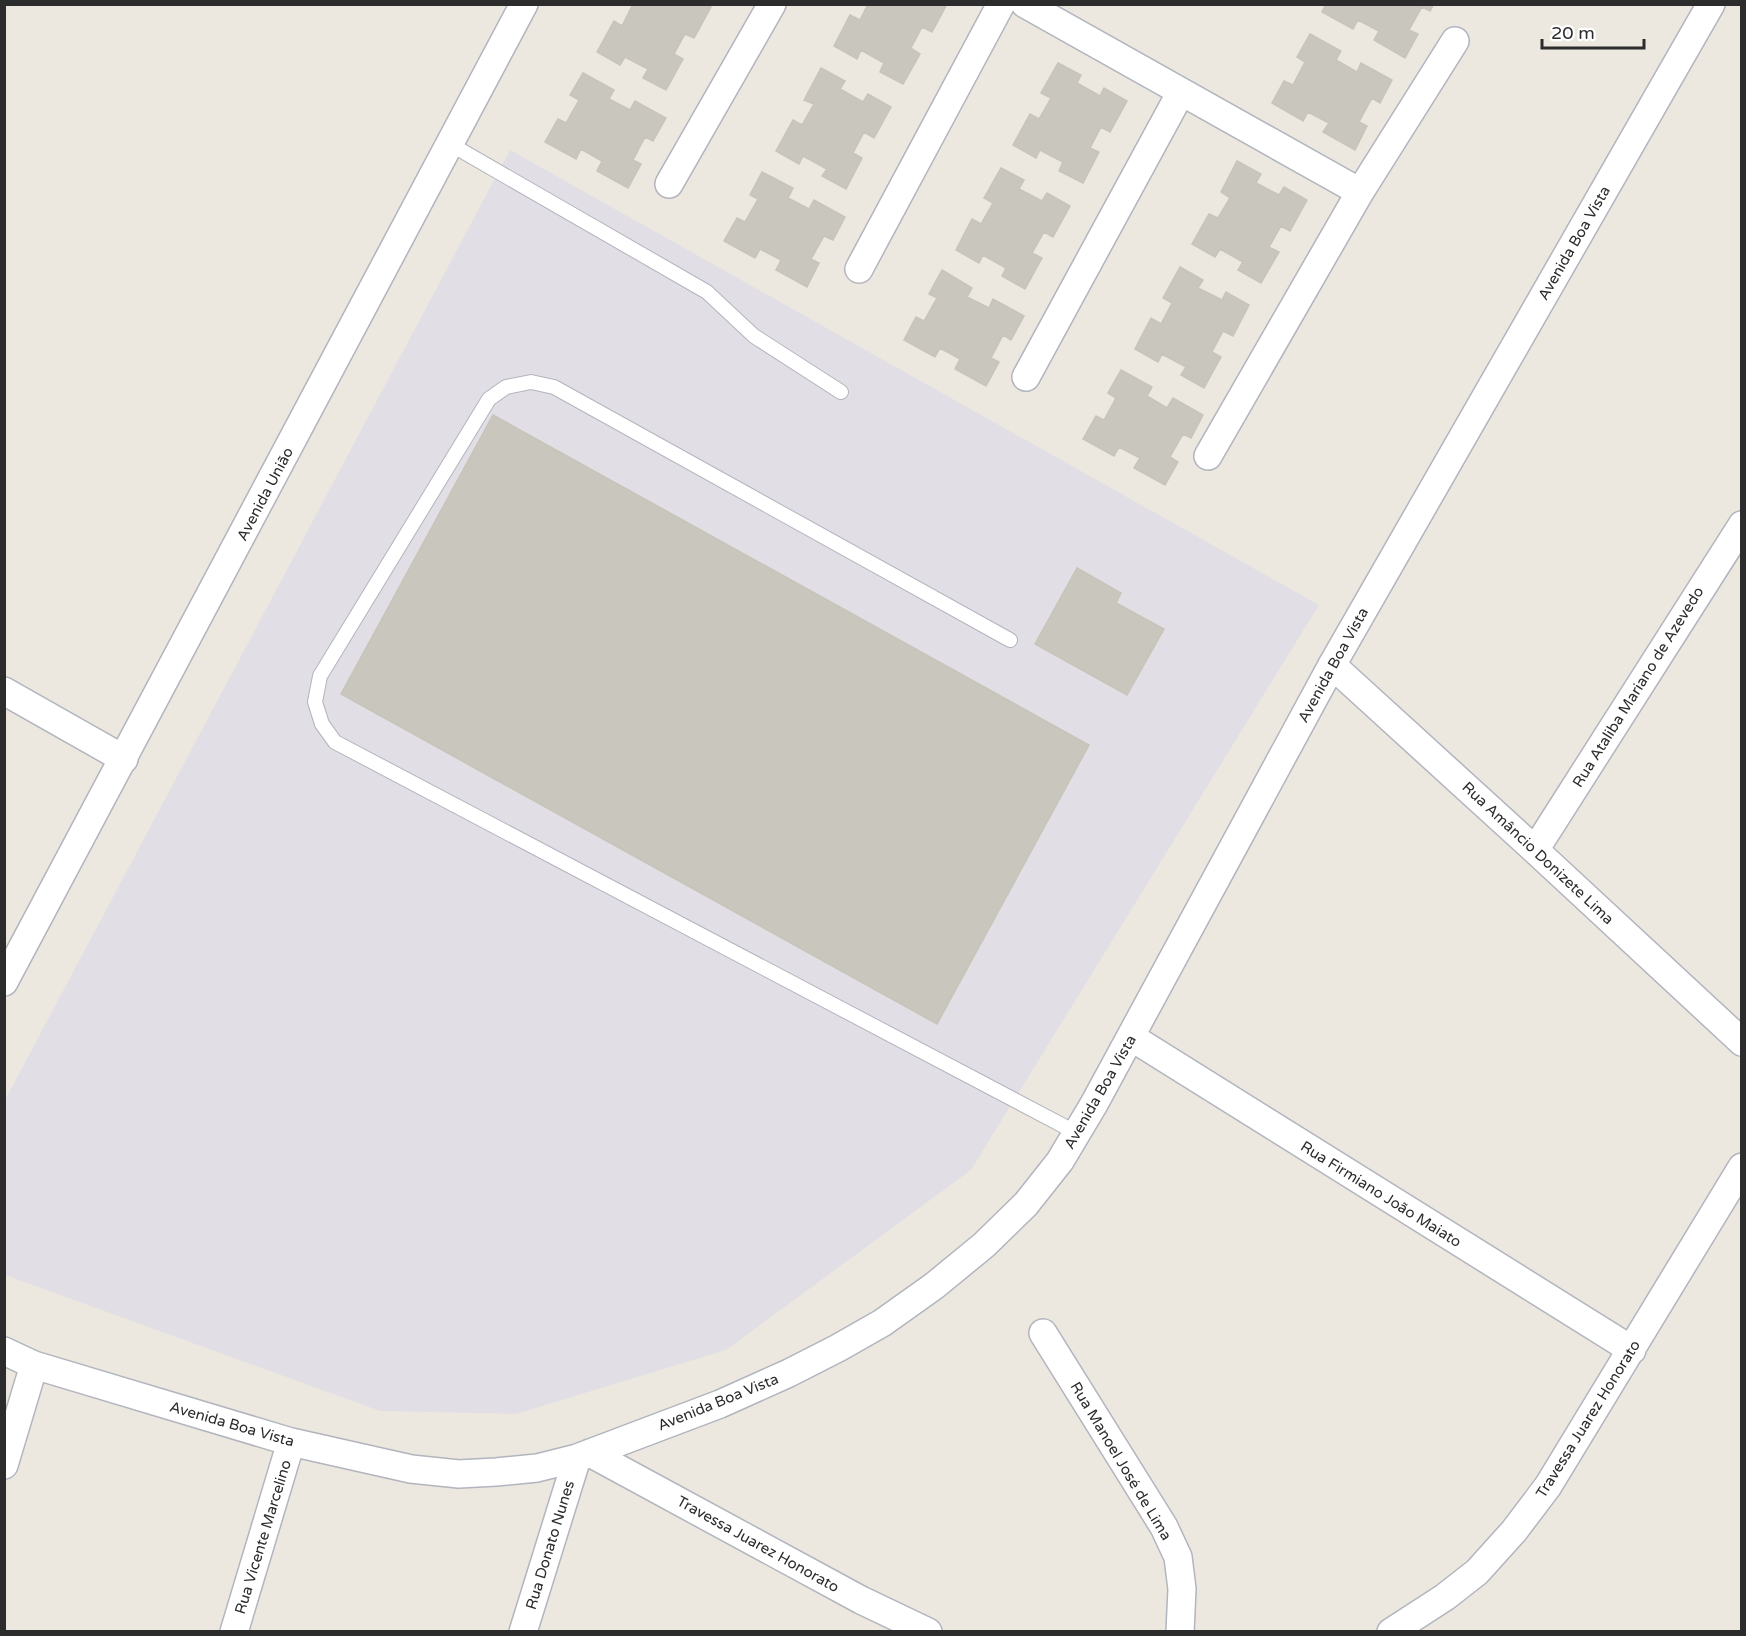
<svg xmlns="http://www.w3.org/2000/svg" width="1746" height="1636" font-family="'Varela Round',sans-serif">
  <rect width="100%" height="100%" fill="#ece8df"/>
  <path fill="#e1dfe5" d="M510,150L1319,605L971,1170L726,1350L516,1414L380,1411L5,1275L4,1102Z"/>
  <path fill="#c8c6bd" stroke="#c8c4b9" stroke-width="1.5" d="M633,4H706L711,7L694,38L685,34L674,54L683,59L666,90L643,78L648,69L625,57L620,65L597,52L614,21L622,26Z
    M868,4H947L932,32L922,27L911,48L920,54L903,84L880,72L884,63L861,50L857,59L834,46L850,15L860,20Z
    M1326,4H1434L1430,11L1422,7L1409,30L1418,34L1405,58L1374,40L1379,31L1358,20L1353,29L1322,12Z
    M1310,34L1341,51L1336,60L1357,72L1361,63L1392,80L1380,103L1372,98L1359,122L1367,126L1355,150L1323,132L1329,123L1308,112L1303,121L1272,103L1284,81L1293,85L1305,62L1297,57Z
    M1058,63L1081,75L1077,83L1100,96L1104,88L1127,101L1110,132L1101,127L1090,148L1099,152L1083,183L1059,171L1063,162L1040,150L1036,158L1013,145L1030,114L1039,119L1051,98L1041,93Z
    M821,68L845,81L840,89L863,102L868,94L891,107L874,138L864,132L853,153L862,158L846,189L822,176L827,169L803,156L799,164L776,151L793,120L802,125L814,104L804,100Z
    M583,73L614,90L609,99L630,110L635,101L666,118L653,141L645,137L633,160L641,164L628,188L597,171L602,161L581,149L576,159L545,142L558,119L566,123L579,100L570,95Z
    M1237,161L1261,174L1256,183L1279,195L1284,187L1307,200L1290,231L1281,226L1269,247L1279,252L1261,283L1238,270L1243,262L1220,249L1215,257L1192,244L1209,214L1218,218L1230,198L1221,192Z
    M1001,168L1024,180L1019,189L1042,201L1047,193L1070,206L1053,237L1044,232L1032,253L1042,258L1025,289L1002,276L1006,268L983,255L979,263L956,250L972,219L981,224L993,203L984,198Z
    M762,172L793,188L788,198L809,209L814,200L845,217L833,240L824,236L811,259L819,263L807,287L776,270L781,260L760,249L755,258L724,241L737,218L745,222L758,199L750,195Z
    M1180,267L1203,280L1198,288L1222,300L1226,292L1249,305L1233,336L1223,331L1212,352L1221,357L1204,388L1181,375L1186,367L1162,354L1158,362L1135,349L1151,318L1161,324L1172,303L1163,298Z
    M942,270L972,288L967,297L989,308L993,299L1024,316L1011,340L1003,335L991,358L999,362L986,386L955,369L960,359L940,348L935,357L904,340L916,317L924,321L937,298L929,294Z
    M1121,370L1152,387L1147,396L1167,408L1173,398L1203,415L1191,438L1183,434L1170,457L1178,462L1165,485L1134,468L1140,458L1119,447L1114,456L1083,439L1096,416L1104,420L1116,398L1108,393Z
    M493,415L1089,745L937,1024L341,694Z
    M1077,568L1121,593L1116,603L1164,629L1127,695L1035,644Z"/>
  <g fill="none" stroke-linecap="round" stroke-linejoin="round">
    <g stroke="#b2b4be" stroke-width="16">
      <path id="lane" d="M450,144L707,292L754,336L841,392
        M1010,640L554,387L531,382L506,387L489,399L320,676L315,702L322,724L335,742L1077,1133"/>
    </g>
    <g stroke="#b2b4be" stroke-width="30">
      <path id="street" d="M1025,4L1360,192
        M669,184L772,4
        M859,269L1001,4
        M1026,377L1181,92
        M1208,456L1360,192L1455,41
        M1332,665L1535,850L1742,1042
        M4,691L124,759
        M1535,850L1742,525
        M4,982L524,4
        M1131,1037L1632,1350
        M1043,1333L1164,1527L1178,1557L1182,1589L1180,1632
        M4,1351L34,1365L291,1442L411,1469L459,1474L496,1472L537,1468L577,1458L720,1404L789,1373L838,1348L882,1323L934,1286L984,1245L1026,1204L1060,1161L1094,1104L1332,665L1711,4
        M590,1453L861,1600L928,1632
        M4,1465L34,1365
        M234,1632L291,1442
        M523,1632L577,1458
        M1391,1632L1445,1597L1477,1572L1514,1531L1548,1486L1742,1167"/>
    </g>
    <use href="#lane" stroke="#fff" stroke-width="14"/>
    <use href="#street" stroke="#fff" stroke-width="27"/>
  </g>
  <g text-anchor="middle" stroke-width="4.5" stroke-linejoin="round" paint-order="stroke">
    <g font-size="15" fill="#2c2c2c" stroke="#fff">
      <text transform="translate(1574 243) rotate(-60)" y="5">Avenida Boa Vista</text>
      <text transform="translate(265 494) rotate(-62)" y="5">Avenida União</text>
      <text transform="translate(1333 665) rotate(-61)" y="5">Avenida Boa Vista</text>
      <text transform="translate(1638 687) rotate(-58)" y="5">Rua Ataliba Mariano de Azevedo</text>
      <text transform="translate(1538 853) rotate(43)" y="5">Rua Amâncio Donizete Lima</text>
      <text transform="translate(1100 1092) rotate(-60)" y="5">Avenida Boa Vista</text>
      <text transform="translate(1381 1194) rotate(32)" y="5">Rua Firmiano João Maiato</text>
      <text transform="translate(718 1402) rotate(-22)" y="5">Avenida Boa Vista</text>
      <text transform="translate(1588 1419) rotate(-58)" y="5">Travessa Juarez Honorato</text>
      <text transform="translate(232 1424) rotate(16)" y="5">Avenida Boa Vista</text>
      <text transform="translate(1121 1461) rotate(59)" y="5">Rua Manoel José de Lima</text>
      <text transform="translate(263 1537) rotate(-73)" y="5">Rua Vicente Marcelino</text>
      <text transform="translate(758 1544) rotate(29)" y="5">Travessa Juarez Honorato</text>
      <text transform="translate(550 1545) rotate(-73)" y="5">Rua Donato Nunes</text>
    </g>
  </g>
  <rect width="1746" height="1636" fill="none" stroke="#2c2c2c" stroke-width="12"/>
  <path d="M1542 39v9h102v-9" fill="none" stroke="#2c2c2c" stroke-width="3"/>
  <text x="1551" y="39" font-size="18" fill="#2c2c2c" stroke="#ffffff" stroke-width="4.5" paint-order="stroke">20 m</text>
</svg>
